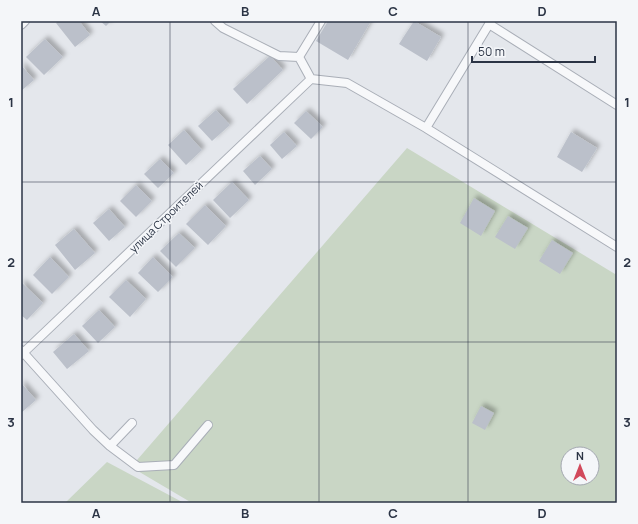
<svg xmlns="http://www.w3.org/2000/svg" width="638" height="524" font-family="Manrope,sans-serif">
  <defs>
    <filter id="shadow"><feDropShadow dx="3.5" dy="-3.5" stdDeviation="2" flood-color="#0004"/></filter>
  </defs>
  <rect width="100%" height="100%" fill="#e4e7ec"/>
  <path fill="#c9d6c5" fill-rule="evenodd" d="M407,148L615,274L617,271V503H192L131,467ZM568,454H592V478H568Z
    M107,462L184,503H65Z"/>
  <path fill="#bbc0ca" filter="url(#shadow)" d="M59,21H79L90,35L75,47L56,23Z
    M100,21H111L106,26Z
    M328,21H371L348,60L316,41Z
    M414,21L441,37L427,61L399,44Z
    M45,39L63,57L44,75L26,57Z
    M270,56L283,70L247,104L233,89Z
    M21,65L34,80L21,91Z
    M216,110L230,125L212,141L198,126Z
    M306,111L323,127L311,139L294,123Z
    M184,130L202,150L186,165L168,145Z
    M284,132L297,146L282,159L270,145Z
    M571,132L597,148L582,172L557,157Z
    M260,156L272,169L255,185L243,171Z
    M160,159L174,173L158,188L144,174Z
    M232,182L249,200L230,218L213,200Z
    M136,185L152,201L136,217L120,201Z
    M474,198L495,211L481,236L460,223Z
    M205,205L226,226L208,245L186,224Z
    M109,209L125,227L109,241L93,223Z
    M508,216L528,228L515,249L495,237Z
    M74,229L95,253L75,270L55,245Z
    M179,233L195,248L176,267L160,251Z
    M552,240L573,253L560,274L539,261Z
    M50,257L69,277L52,294L33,275Z
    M153,257L173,277L158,292L138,273Z
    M126,280L146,299L130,317L109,297Z
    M21,282L43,303L27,320L21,315Z
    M99,310L115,327L98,343L82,326Z
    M74,334L89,351L67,369L53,352Z
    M21,383L36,400L21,413Z
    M481,406L494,413L485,430L472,423Z"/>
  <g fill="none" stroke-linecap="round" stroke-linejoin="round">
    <g stroke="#a9aeb7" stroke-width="10">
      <path id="service" d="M215,21L223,28L279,56L299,57L311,79L347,83L426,128L617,247
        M489,24L617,105
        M21,25L25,21
        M299,57L321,21
        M426,128L491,21
        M21,350L93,430L110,446L138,467L174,465L208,425
        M21,355L311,79
        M110,446L132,423"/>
    </g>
    <use href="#service" stroke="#f7f8fa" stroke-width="8"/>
  </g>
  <path fill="none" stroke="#2b3445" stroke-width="1" stroke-opacity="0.55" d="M170,21V503M319,21V503M468,21V503M21,182H617M21,342H617"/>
  <g text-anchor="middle" stroke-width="3" stroke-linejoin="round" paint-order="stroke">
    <g font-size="11" fill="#2b3445" stroke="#f4f6f9">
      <text transform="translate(166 217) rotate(-44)" y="4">улица Строителей</text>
    </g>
  </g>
  <rect width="638" height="524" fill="none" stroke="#f4f6f9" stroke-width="44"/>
  <g transform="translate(580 466)"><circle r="19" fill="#f4f6f9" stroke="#a4a8b1"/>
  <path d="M0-3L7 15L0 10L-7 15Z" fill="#d1495b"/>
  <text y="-6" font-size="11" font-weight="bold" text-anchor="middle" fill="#2b3445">N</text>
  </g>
  <path d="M472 56v6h123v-6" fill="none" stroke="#2b3445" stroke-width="2"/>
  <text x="478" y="56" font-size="12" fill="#2b3445" stroke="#f4f6f9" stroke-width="3" paint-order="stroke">50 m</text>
  <rect x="22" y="22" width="594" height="480" fill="none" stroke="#2b3445" stroke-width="1.5"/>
  <g font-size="13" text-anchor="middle" font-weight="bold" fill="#2b3445">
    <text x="96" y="16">A</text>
    <text x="245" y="16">B</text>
    <text x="393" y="16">C</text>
    <text x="542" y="16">D</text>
    <text x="11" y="107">1</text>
    <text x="627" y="107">1</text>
    <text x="11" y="267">2</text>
    <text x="627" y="267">2</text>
    <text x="11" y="427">3</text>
    <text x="627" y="427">3</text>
    <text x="96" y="518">A</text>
    <text x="245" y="518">B</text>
    <text x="393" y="518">C</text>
    <text x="542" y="518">D</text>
  </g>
</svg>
